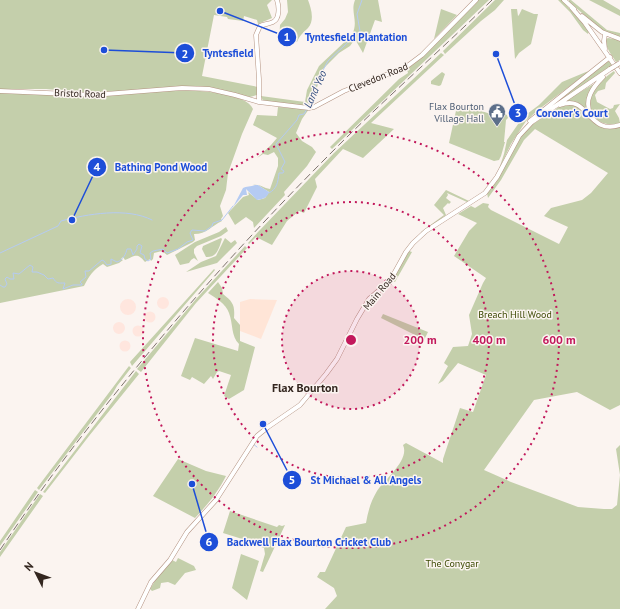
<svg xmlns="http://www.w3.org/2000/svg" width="620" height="609" font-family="'PT Sans',sans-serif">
  <rect width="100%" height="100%" fill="#fbf4f0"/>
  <path fill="#ffe5d7" d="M250,299L277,300L261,339L240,331V302Z"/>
  <path fill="#ffe6de" d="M157 303a6 6 0 1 1 12 0a6 6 0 1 1-12 0Z
    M120 307a8 8 0 1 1 16 0a8 8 0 1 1-16 0Z
    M144.5 317a5.5 5.5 0 1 1 11 0a5.5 5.5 0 1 1-11 0Z
    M113 328a6 6 0 1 1 12 0a6 6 0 1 1-12 0Z
    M132.5 331a5.5 5.5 0 1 1 11 0a5.5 5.5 0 1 1-11 0Z
    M119.5 346a5.5 5.5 0 1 1 11 0a5.5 5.5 0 1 1-11 0Z"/>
  <path fill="#c4cfab" d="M0,0H272L267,5L272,18L258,24L257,20L244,16L243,21L228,19L227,17L214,15L202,76L258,87L257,95L250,97L214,88L196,86L89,93L46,89H0Z
    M287,0H308C311,8 315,20 308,28C303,33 300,35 297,42H279L280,25L285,19L288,12Z
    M355,0H378L382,22L375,20L363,53L355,39L350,46L339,53L322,70L316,91L309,107L263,101L261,96L305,102L307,90L319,66L352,35C359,21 350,12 355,0Z
    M478,0H489L332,149L330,147L399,79L408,73L407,69L420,59Z
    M495,0H504L495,10L481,21L445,54L443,51Z
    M558,0H562L589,31L588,34L583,30L570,12Z
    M569,0H571L607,30L620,33V37L602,30L569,2Z
    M589,0H603L620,10V16Z
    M441,9L457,15L434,39Z
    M511,9H517L518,16L519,15L522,9L534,14H538L531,44L519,53L515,59Z
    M608,38L620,40V60L616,62C612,55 605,48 606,39Z
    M441,53L444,55L371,123L394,129L363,158L343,149L315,179L317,187L304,213L299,211L287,221L272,245L256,237L249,244L248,243L258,232L334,153Z
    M608,61L613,65L539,115Z
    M590,71L538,110L526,121L511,144L499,169L504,154L507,140L523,117L539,105L562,82L586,72Z
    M614,71L615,73L606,83L605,89L598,91L595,95L597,102L610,109L613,108L614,105L620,104L615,111L619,118L620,123C603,129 583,115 591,96C595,86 605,77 614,71Z
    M442,72L445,74L441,85L439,86L431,84V81Z
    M597,82L593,87L587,110L577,102L565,101Z
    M186,90C201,91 247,93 253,109L242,134L228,173L226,190L220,206L223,216L221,219L222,221C211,226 207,234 194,234L195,240L193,242L167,255L162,251L154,253L153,259L151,261L150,259L145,262C137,252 135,256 125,260L123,257L121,259L123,260L119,263L107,267L103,264C93,270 89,276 84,286L0,303V92L91,96Z
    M459,104L494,115L505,114L507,115L508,118L506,120L504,142H505L501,156L499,160L494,161L449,143L457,106Z
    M575,104C588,115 601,133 620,127V405L610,410L577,392L534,400L484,470L511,482L578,507L604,509H612L617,505L620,475L616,449L620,445V609H325L337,596L334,588L317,577L320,572H325L346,527L366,523C368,511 371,501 377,491C385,479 410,460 403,445L406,443L443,463V459L460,408L473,412L486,375L458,363L443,381L438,384L448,366L444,363L453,347L468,346L472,334L469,315L483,283L486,278L454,256L469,231L477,223L458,214L471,206L475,208L483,203L489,204L488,207L491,210L559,244L568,227L544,216L551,208L582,200L591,193L608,173L535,129L524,140L501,180L488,198L487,193L498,178L520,137L530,126L559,107Z
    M278,107L309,109L302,119L296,133L302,141L312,147L316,152L307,166L284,192L285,195L254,228L253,222L246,217L235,225L228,213L243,197L249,195L248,192L258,200L265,198L269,192L258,185H253C260,184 263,188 270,189L278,166V158L274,152L268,155L263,154L257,158L271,145L277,138L253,125L257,115L277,116Z
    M446,190L469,201L467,202L447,193L448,195L446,198L451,202L449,204L448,203L443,208L446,215L422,233L421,232L444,215L434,205Z
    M226,227L228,231L221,236L197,246L194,249V253L198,261L194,258L191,260L189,263L180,265L175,255L195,242L219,232Z
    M221,238L222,239C219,248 217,258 206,257L202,249L203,246Z
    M225,238L231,243L235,240L237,243L217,263L186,272L201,262L216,256Z
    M245,246L247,248L196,303L141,372L137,369L196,299Z
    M409,251L412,252L395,282L392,280Z
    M214,269L215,270L132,366L130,362Z
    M218,282L222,288L223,294C233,302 235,305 234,318L240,325V341L255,347L244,390L229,399L224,396L231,375L219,371L217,372L213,379L211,376L204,384L192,377L190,380L181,376L195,338L238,351L239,344C231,337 233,323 229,313C226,304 216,298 208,293Z
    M383,314L428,332L423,342L419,337L381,318Z
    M129,366L131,368L117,386L113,393L39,490L37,488Z
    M136,371L139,374L89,436L45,493L43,492Z
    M178,459L206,471L226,476C218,492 208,504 195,518L153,496Z
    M35,490L38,492L0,546V541Z
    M40,494L43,496L0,557V552Z
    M230,511L277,527L279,525L282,526L285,525L263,572L260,571L265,554L264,548L239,538L223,533Z
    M241,554L259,561L247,600L232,588Z
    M178,558L194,566L196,570L185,573L175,585L168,582L161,583L160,588L152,591L150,589L158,576L172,560L176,562Z"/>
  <path fill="#b5cbf2" d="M255,185H258L269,192C267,198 263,199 257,200L246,189L247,195H243L233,207L243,188C246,186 251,187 255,185Z"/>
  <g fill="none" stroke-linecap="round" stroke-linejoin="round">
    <path stroke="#b5cbf2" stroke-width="1" d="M308,106L317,81L328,61L360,31L357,14L362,0
      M269,193C277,189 278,182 279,173H283L284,171L281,169L285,162L276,144L297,120L299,115L304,114L307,109
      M0,253L58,226L61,221C87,214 127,207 152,220
      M0,285L3,287H5L7,284L5,279L7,277L10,279H14L13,273L19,274L30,265L33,267L32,272H37L44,275L48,279L53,278C57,284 58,283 65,283L63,289L73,285H82V284L80,282L86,277L85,271H89L102,260L104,261L107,265L111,264V259L117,262C123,260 126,254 127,249H131L133,255L137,249V246L139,244L142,246L140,253L144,255L145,259L148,261L151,259L150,253L153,251L163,249L167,253L178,249L187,242L193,240L190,233L192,230L205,231L212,226L213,223L222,220L233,206
      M253,444L257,447"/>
    <g stroke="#b39280" stroke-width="5">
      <path id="major" d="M564,0L574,9
        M572,8L585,23L620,73
        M582,16L602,32L620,39
        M605,34L604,41L605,49
        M0,91L93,95L182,88L209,89L235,95L259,102L309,108L314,107L344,91L406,67L422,55L476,0
        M259,102V79L256,35L260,26C264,24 269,24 273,22C280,19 279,6 277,0
        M560,105C589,93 587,136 620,125
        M591,115C583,100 593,87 603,77
        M530,121L610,57
        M138,609L151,582L170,560L187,532L216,500L257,436L268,427L300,405L326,374L337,359L357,319L369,299L390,281L406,252L413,243L426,231L485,193L497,177L519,136L532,122L610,69"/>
    </g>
    <use href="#major" stroke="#fff" stroke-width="4"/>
    <path stroke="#7e736e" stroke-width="1" stroke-dasharray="8 4" stroke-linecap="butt" d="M0,550C27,510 55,470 85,432C160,335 241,243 328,156C381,102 438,53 492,0"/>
    <g stroke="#b39280" stroke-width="5" stroke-linecap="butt">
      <path id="major-bridge" d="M610,69L620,63"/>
    </g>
    <use href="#major-bridge" stroke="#fff" stroke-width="4"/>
  </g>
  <circle cx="351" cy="340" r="69" fill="#c2185b" fill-opacity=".12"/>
  <g fill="none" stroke="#c2185b" stroke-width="2" stroke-dasharray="2 4">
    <circle cx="351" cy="340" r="69"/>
    <circle cx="351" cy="340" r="138"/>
    <circle cx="351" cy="340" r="208"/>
  </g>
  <defs>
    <g id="civic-pin" transform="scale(0.9)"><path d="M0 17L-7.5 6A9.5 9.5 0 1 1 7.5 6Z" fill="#5c6f8a" stroke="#fbf4f0"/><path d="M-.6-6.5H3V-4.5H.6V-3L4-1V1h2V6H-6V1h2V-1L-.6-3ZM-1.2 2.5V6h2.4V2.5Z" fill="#fff"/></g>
  </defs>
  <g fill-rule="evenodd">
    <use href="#civic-pin" x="497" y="112"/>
  </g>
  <g text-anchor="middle" stroke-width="3" stroke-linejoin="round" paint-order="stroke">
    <g font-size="10" fill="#33261f" stroke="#fbf4f0">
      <text transform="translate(378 77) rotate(-22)" y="4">Clevedon Road</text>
      <text transform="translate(80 93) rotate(2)" y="4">Bristol Road</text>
      <text transform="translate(379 291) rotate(-50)" y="4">Main Road</text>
    </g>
    <g font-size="10" fill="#4e5e75" stroke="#fbf4f0" text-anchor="end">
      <text x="484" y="110">Flax Bourton<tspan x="484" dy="12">Village Hall</tspan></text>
    </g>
    <g font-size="10" fill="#3a4800" stroke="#fbf4f0">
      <text x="515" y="318">Breach Hill Wood</text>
      <text x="452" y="567">The Conygar</text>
    </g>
    <g font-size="11" font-style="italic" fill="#334e80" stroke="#fbf4f0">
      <text transform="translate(315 89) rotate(-66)" y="4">Land Yeo</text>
    </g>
    <g font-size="12" font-weight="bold" fill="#33261f" stroke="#fbf4f0">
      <text x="305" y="392">Flax Bourton</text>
    </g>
  </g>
  <circle cx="351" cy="340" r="6" fill="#c2185b" stroke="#fbf4f0" stroke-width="2"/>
  <g font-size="12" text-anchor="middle" font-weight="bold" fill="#c2185b" stroke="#fbf4f0" stroke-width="3" stroke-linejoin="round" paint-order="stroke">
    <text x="420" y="344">200 m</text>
    <text x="489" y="344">400 m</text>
    <text x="559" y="344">600 m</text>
  </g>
  <path fill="none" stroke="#1d4ed8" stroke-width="1.5" d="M220 11L287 37M104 50L185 53M496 54L518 113M72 220L97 167M263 424L292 480M192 484L209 542"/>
  <g fill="#1d4ed8" stroke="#fbf4f0" stroke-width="1.5">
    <circle cx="220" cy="11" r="4"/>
    <circle cx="104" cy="50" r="4"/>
    <circle cx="496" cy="54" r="4"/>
    <circle cx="72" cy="220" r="4"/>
    <circle cx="263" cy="424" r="4"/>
    <circle cx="192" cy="484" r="4"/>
    <circle cx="287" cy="37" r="10"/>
    <circle cx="185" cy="53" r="10"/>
    <circle cx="518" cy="113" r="10"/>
    <circle cx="97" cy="167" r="10"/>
    <circle cx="292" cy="480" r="10"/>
    <circle cx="209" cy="542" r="10"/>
  </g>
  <g font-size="12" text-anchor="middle" font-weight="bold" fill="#fff">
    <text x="287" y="41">1</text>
    <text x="185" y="58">2</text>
    <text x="518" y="117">3</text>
    <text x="97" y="171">4</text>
    <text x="292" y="484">5</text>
    <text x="209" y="546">6</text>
  </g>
  <g font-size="11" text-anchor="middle" font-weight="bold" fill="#1d4ed8" stroke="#fbf4f0" stroke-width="3" stroke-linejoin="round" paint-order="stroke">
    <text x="356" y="41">Tyntesfield Plantation</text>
    <text x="228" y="57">Tyntesfield</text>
    <text x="572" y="117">Coroner's Court</text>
    <text x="161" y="171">Bathing Pond Wood</text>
    <text x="366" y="484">St Michael &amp; All Angels</text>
    <text x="309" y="546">Backwell Flax Bourton Cricket Club</text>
  </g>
  <g transform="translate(36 573) rotate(312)" stroke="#fbf4f0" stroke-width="3" paint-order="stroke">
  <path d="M0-3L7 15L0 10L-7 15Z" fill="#33261f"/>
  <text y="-6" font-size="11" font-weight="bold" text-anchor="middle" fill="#33261f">N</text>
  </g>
</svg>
